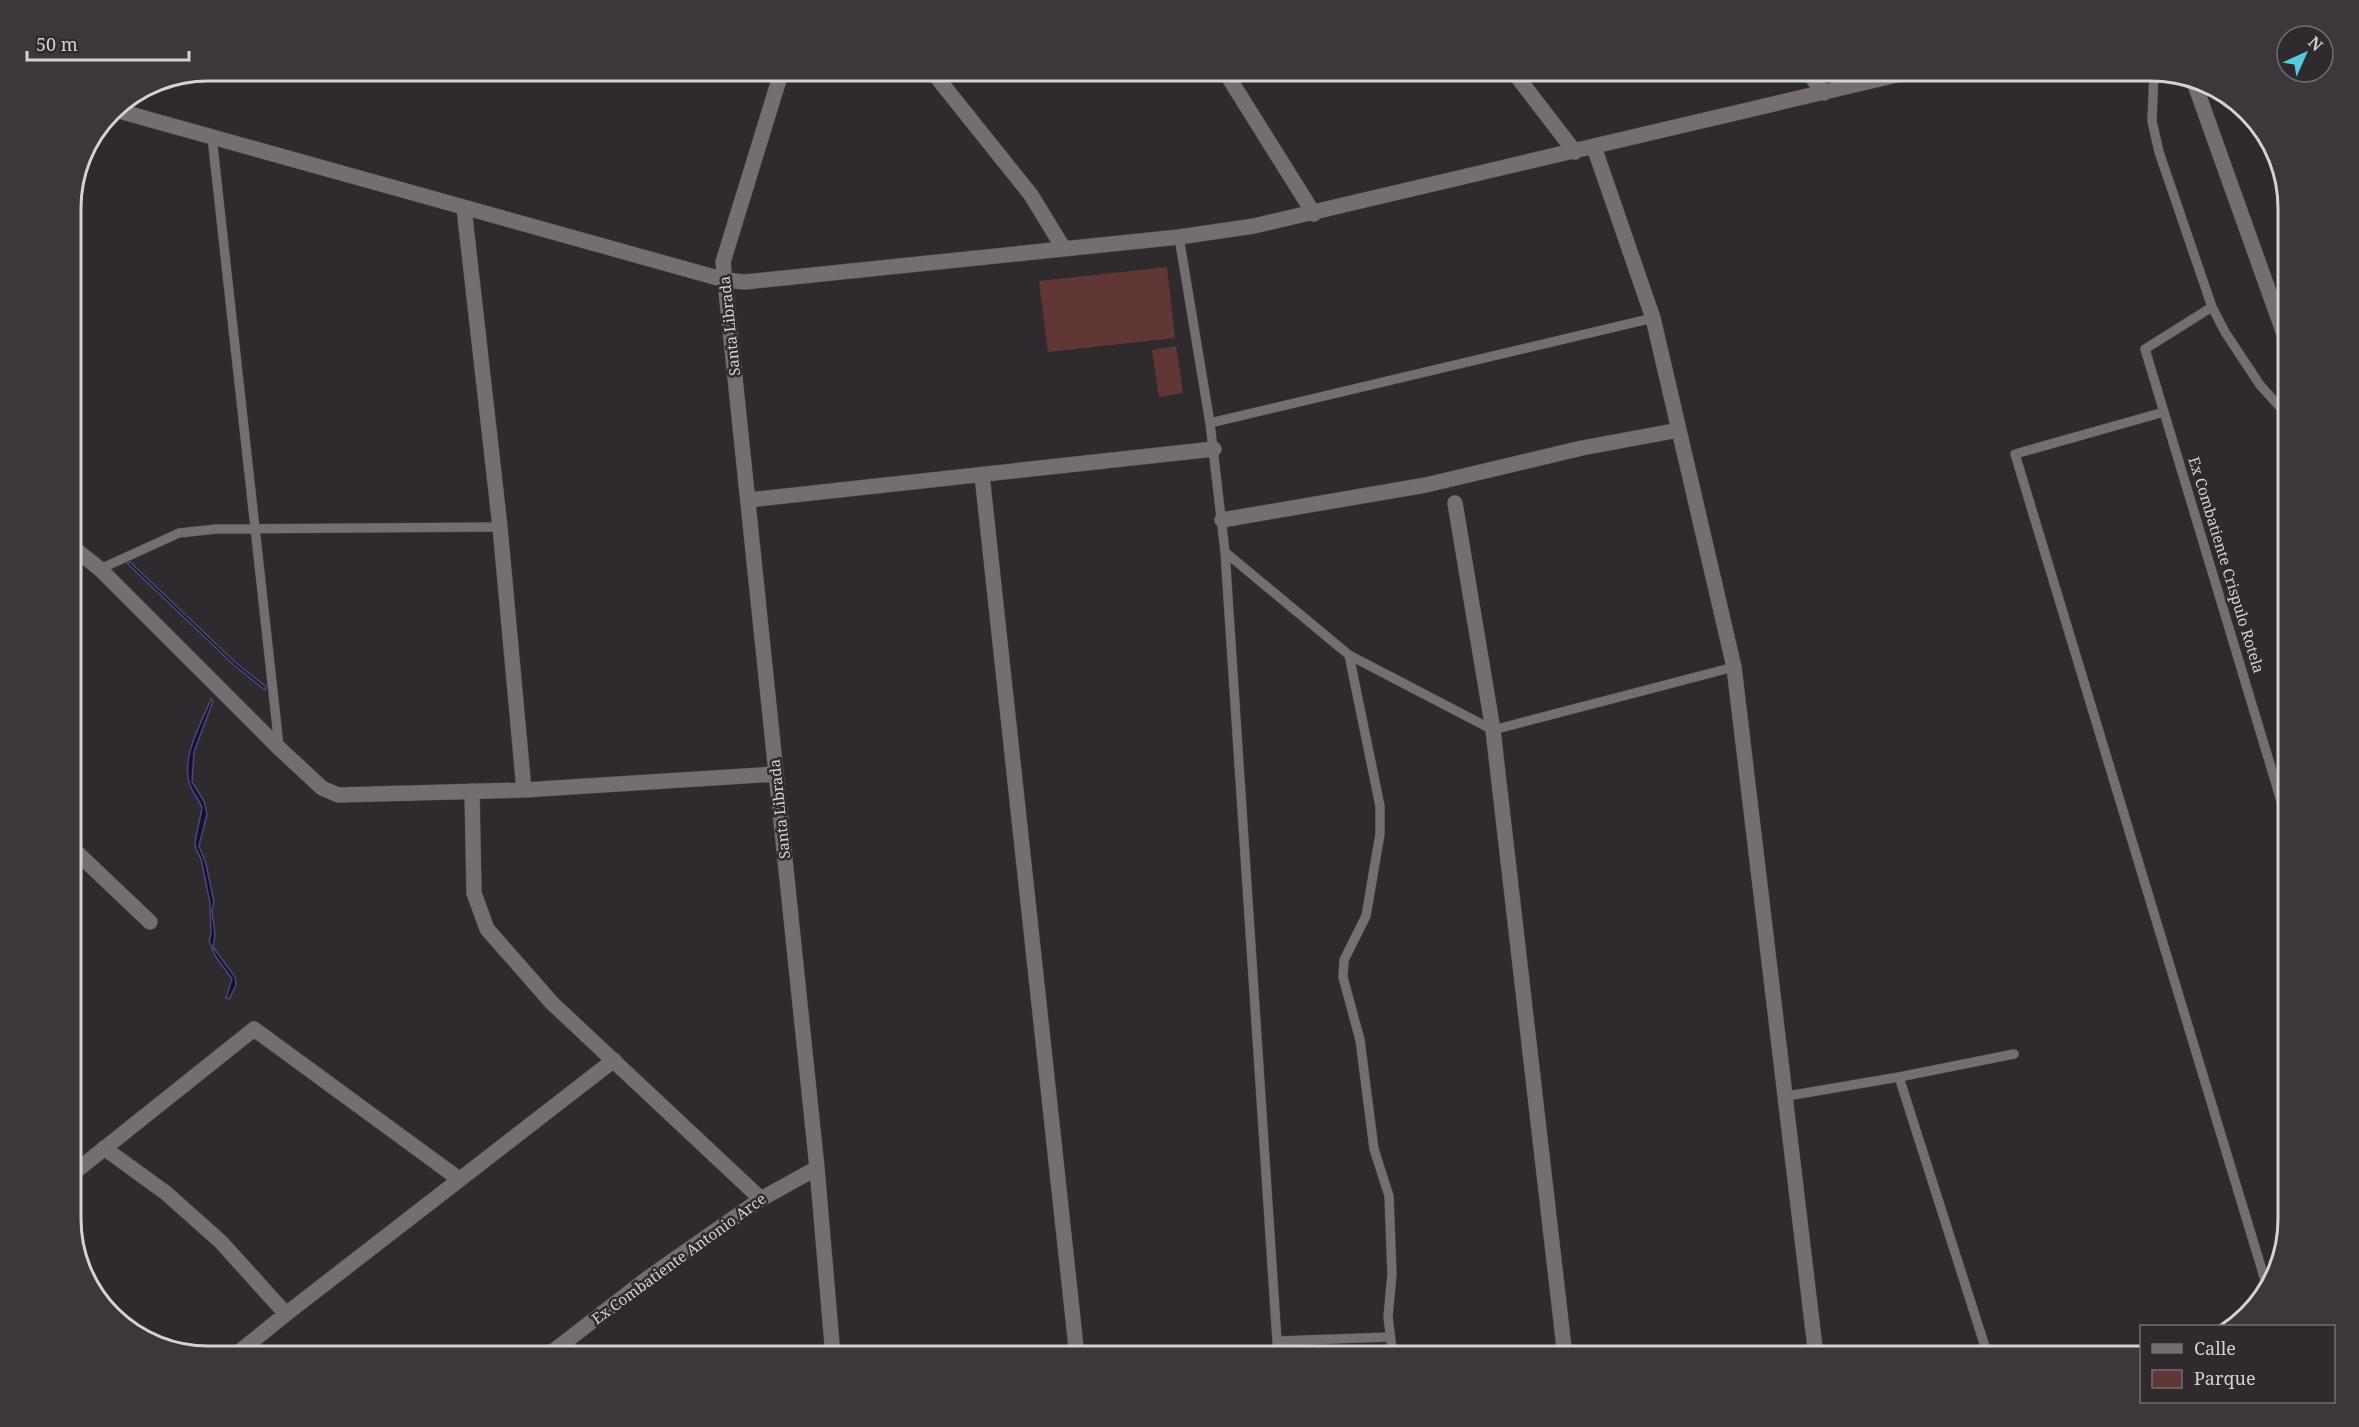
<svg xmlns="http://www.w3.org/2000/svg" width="2359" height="1427" font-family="'Noto Serif',serif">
  <rect width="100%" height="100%" fill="#2f2a2e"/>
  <path fill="#603735" d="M1167,267L1175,338L1048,352L1039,281Z
    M1176,346L1183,393L1159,397L1152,350Z"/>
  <path fill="#160d3d" stroke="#4f486b" stroke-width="1.5" d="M130,562L235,662L266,687L265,690L234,665L127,563Z
    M211,699L213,701L194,752L192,782L204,801L207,814L199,846L206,864L214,902L212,910L215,935L213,947L235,977L236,985L229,999L226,998L232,979L216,957L209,941L211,934L210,903L201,859L196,849L195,842L202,808C199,798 191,792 189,782C182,755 201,724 211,699Z"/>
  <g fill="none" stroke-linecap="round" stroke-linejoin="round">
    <g stroke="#4c484b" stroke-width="10">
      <path id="service" d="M2154,71L2152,121L2159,152L2212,307L2225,332L2260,385L2278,405L2288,412
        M212,137L279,746
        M1179,237L1210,423L1225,552L1278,1356
        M2212,307L2145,349L2288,824
        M2164,412L2015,454L2268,1290
        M1210,423L1653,318
        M1225,552L1349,655L1493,730L1734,667
        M100,569L179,533L216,529L500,527
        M1349,655L1380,806V834L1366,916L1344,960L1343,977L1360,1040L1374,1149L1389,1196L1392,1274L1388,1317L1393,1356
        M1899,1077L1988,1356
        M1787,1096L1899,1077L2014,1054
        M1277,1341L1390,1337"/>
    </g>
    <g stroke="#4c484b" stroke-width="16">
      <path id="minor" d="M782,70L723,262L817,1168L833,1356
        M931,70L1031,195L1064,249
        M1224,70L1314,214
        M1512,70L1575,152
        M1806,70L1824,93
        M2194,82L2288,345
        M112,109L725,280L745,282L1179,237L1254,226L1918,70
        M1594,147L1653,318L1734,667L1816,1356
        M464,208L500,527L524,790
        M982,475L1076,1347
        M748,500L1214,449
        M1455,503L1493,730L1565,1356
        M1222,520L1426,485L1582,448L1679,430
        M71,546L100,569L279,748L322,788L338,795L524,790L776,774
        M472,791L474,893L487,929L552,1003L761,1199
        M71,847L150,922
        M104,1148L166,1193L221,1242L286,1314
        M71,1175L254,1029L459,1179
        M234,1356L286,1314L614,1060
        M547,1356L648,1278L761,1199L817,1168"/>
    </g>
    <use href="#service" stroke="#746e73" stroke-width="9"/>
    <use href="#minor" stroke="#746e73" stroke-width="15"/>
  </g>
  <g text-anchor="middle" stroke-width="5" stroke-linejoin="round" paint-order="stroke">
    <g font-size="15" fill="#d5d2d5" stroke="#2f2a2e">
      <text transform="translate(730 326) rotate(-96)" y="5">Santa Librada</text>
      <text transform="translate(2226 565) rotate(73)" y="5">Ex Combatiente Crispulo Rotela</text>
      <text transform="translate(780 809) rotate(-96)" y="5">Santa Librada</text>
      <text transform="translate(679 1259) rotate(-36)" y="5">Ex Combatiente Antonio Arce</text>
    </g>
  </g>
  <path d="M0 0H2359V1427H0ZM208 81H2151A127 127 0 0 1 2278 208V1219A127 127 0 0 1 2151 1346H208A127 127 0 0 1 81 1219V208A127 127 0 0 1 208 81Z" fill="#3c373b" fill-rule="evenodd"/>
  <path fill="none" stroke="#d5d2d5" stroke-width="3" d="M208 81H2151A127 127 0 0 1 2278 208V1219A127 127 0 0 1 2151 1346H208A127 127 0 0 1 81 1219V208A127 127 0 0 1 208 81Z"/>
  <rect x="2140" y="1325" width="195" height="78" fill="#2f2a2e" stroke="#716d71" stroke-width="1.5"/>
  <rect x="2152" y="1344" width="30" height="9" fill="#746e73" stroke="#716d71" stroke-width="1.5"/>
  <text x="2194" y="1355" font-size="18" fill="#d5d2d5">Calle</text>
  <rect x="2152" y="1370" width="30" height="18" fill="#603735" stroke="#716d71" stroke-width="1.5"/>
  <text x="2194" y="1385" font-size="18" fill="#d5d2d5">Parque</text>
  <g transform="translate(2305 54) rotate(45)"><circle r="28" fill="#2f2a2e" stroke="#716d71" stroke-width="1.5"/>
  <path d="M0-4.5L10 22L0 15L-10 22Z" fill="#54cade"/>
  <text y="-9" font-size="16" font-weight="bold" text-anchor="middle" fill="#d5d2d5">N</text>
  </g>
  <path d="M27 51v9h162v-9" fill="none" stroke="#d5d2d5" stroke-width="3"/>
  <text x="36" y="51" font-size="18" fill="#d5d2d5" stroke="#2f2a2e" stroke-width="4.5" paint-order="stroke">50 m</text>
</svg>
